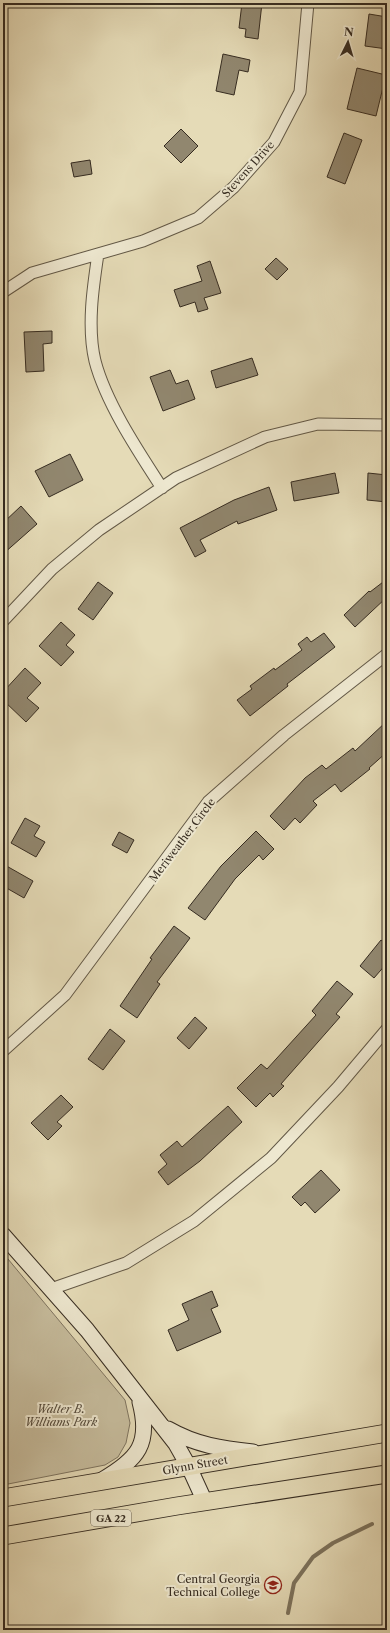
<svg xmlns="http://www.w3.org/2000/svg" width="390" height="1633" font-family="'Libre Caslon Text',serif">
  <rect width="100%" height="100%" fill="#e5dbb7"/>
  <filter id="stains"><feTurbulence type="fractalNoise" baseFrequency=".005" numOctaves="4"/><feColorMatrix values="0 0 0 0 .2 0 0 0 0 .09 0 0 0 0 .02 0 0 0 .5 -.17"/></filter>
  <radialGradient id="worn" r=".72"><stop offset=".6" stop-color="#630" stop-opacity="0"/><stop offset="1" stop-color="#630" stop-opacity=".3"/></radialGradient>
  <path fill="#c7bd9e" stroke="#7e7460" d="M3,1253L125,1400L130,1423L126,1443L118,1457L105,1465L3,1485Z"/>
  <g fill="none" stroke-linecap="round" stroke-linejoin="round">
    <path stroke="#7c725c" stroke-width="4" d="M288,1613L294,1583L313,1557L333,1543L372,1524"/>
  </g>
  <path fill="#91876f" stroke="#362c21" d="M242,3H262L258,39L245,37L246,29L239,28Z
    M369,14L387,17V49L365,46Z
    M223,54L250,60L248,72L239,70L234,95L216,91Z
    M357,68L386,75L376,116L347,109Z
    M181,129L198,146L181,163L164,146Z
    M344,133L362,140L345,184L327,177Z
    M90,160L92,174L74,177L71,163Z
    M276,258L288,269L277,280L265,269Z
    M210,261L221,293L204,298L208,309L198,312L195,302L180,307L174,290L202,281L197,266Z
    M52,331V343L43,344L44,371L26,372L24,332Z
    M252,358L258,375L216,388L211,371Z
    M170,370L176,384L188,380L195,399L163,411L150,377Z
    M70,454L83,480L49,497L35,471Z
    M335,473L339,493L294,501L291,482Z
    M368,473L387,475V502L367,500Z
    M269,487L277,510L238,524L237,521L200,540L206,551L195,557L180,528L234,500Z
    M21,506L37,524L3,554V523Z
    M387,579V597L355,627L344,615L369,591L370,592Z
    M98,582L113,593L93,620L78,609Z
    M61,622L75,635L66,645L74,652L61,666L39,646Z
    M324,633L335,647L287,684L288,686L250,716L237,700L252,689L250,686L274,668L275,670L302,650L298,644L307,637L311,642Z
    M25,668L41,683L27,698L39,708L26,722L3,700V692Z
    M387,721V752L369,768L370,769L341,792L335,784L313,801L317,805L300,823L295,818L284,830L270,816L305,778L322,765L326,769L353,748L355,751Z
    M25,818L40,826L34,836L45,842L36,857L11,843Z
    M256,831L274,849L263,860L259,855L235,879L205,920L188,908L221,866Z
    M119,832L134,840L127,853L112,845Z
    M3,864L33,881L24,898L3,886Z
    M174,926L190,938L157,982L160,984L137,1018L120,1006L152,959L150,958Z
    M381,940L387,945V963L374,978L360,966Z
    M337,981L353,994L336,1014L340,1017L281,1084L284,1086L273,1097L270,1093L256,1107L237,1088L261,1064L267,1069L316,1015L312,1011Z
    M195,1017L207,1028L189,1049L177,1038Z
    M110,1029L125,1041L103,1070L88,1059Z
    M61,1095L73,1107L57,1122L62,1126L48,1140L31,1123Z
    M228,1106L242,1122L200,1161L168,1185L158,1172L167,1164L160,1155L177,1141L182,1147Z
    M321,1170L340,1190L315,1213L305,1202L301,1206L292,1197Z
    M212,1291L218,1306L211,1309L221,1332L177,1351L168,1330L189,1320L182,1304Z"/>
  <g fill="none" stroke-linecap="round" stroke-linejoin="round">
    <g stroke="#625846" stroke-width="13">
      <path id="street" d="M98,254C93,287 87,327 95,361C106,403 138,451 162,488
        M3,292L32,273L143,241L198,218L234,187L274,142L300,92L308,3
        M3,621L52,569L99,530L176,478L265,437L318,424L387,425
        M3,1051L65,995L208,802L284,735L387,654
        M51,1289L126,1263L194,1221L271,1158L338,1087L387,1029"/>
    </g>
    <g stroke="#362c21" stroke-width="17">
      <path id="secondary" d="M3,1235L87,1330L176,1444L189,1467L205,1502
        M168,1429C196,1445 222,1449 253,1452
        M102,1480C138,1459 151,1444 140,1402"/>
    </g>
    <g stroke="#362c21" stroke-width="19">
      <path id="primary" d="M3,1498L387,1433
        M3,1536L177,1506L387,1474"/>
    </g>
    <use href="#street" stroke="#eee8d0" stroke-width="11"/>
    <use href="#secondary" stroke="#eee8d0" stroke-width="15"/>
    <use href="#primary" stroke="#e5dbb7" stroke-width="17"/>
  </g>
  <defs>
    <g id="university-ring" transform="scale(0.9)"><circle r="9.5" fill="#eee8d0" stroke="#8f2418" stroke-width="1.5"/><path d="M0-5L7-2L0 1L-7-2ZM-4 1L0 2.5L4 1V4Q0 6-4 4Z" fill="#8f2418"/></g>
  </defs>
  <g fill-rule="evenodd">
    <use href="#university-ring" x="273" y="1585"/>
  </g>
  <g text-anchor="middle" stroke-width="4" stroke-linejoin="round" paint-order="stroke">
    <rect fill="#eee8d0" stroke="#6d6456" stroke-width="1" x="91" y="1510" width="40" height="16" rx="3"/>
    <g font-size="10" font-weight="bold" fill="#362c21">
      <text x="111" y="1522">GA 22</text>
    </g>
    <g font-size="11" fill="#362c21" stroke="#eee8d0">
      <text transform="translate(248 169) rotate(-48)" y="4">Stevens Drive</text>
      <text transform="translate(182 840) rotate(-53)" y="4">Meriweather Circle</text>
      <text transform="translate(195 1465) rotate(-10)" y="4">Glynn Street</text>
    </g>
    <g font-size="11" font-style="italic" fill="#53493a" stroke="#eee8d0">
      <text x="61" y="1413">Walter B.<tspan x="61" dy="13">Williams Park</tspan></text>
    </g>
    <g font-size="11" fill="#362c21" stroke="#eee8d0" text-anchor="end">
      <text x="260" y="1583">Central Georgia<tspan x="260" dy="13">Technical College</tspan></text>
    </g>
  </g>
  <rect width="390" height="1633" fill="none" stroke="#e5dbb7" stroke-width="16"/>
  <rect x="4" y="4" width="382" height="1625" fill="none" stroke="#362c21" stroke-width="2"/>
  <rect x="8" y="8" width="374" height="1617" fill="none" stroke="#362c21"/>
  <g transform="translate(348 42) rotate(5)" stroke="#eee8d0" stroke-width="3" paint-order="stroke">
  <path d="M0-3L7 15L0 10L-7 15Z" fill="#362c21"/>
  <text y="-6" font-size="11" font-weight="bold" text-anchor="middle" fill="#362c21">N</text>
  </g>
  <rect width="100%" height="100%" filter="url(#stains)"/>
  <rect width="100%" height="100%" fill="url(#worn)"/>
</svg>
